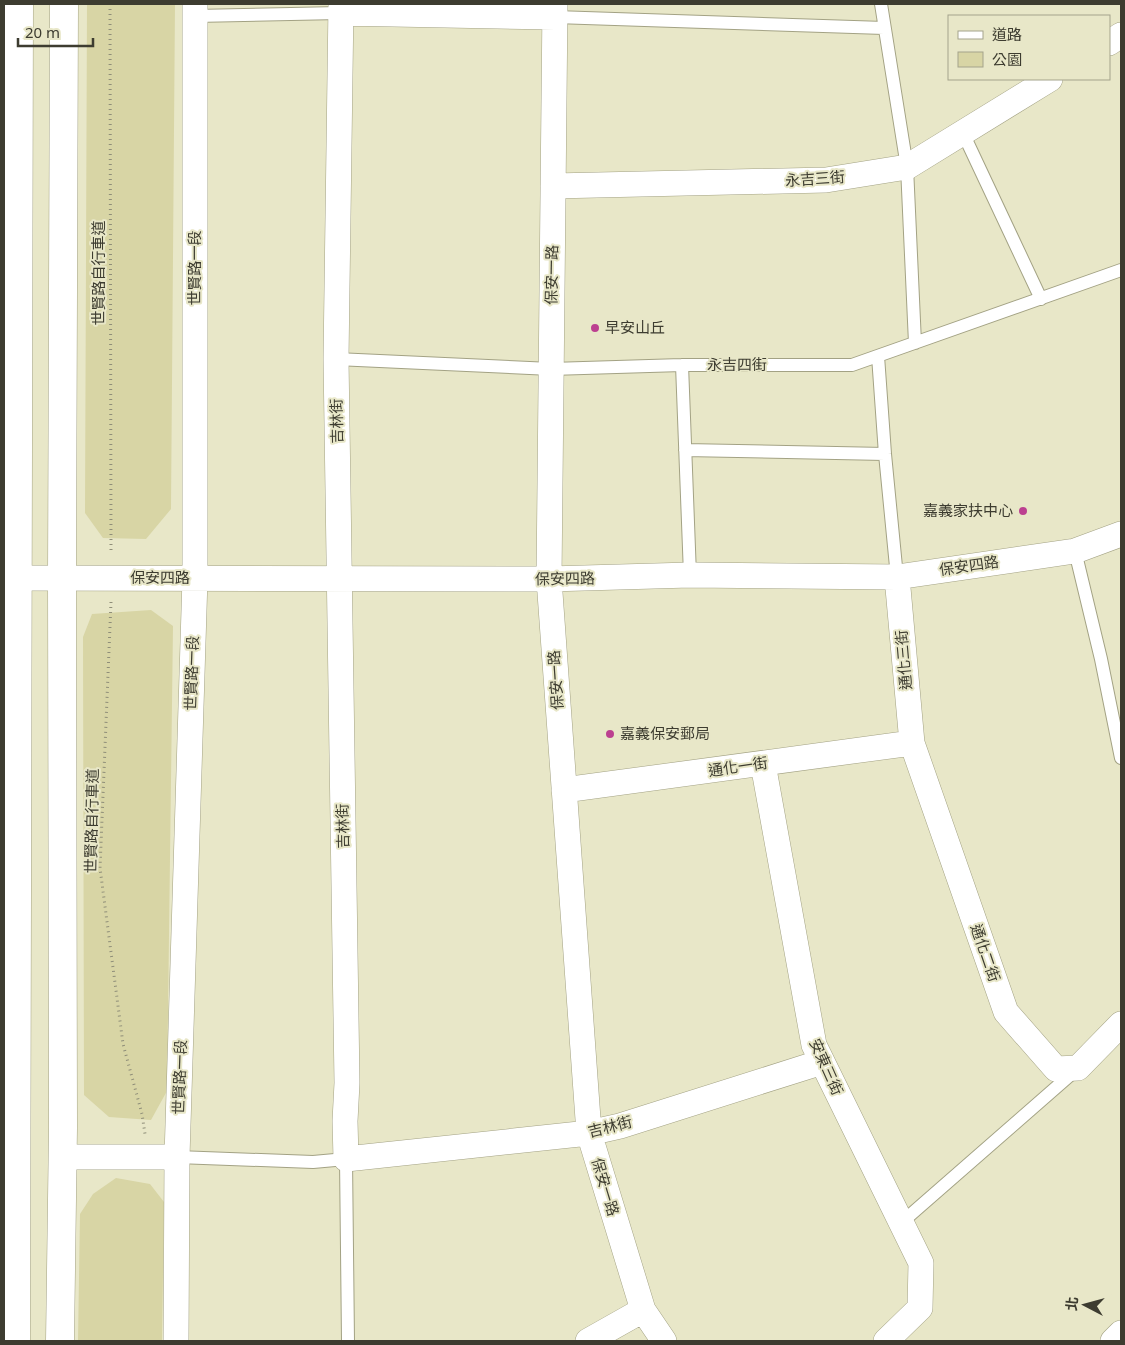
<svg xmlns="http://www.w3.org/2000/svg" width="1125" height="1345" font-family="'Noto Sans','Noto Sans TC',sans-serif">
  <rect width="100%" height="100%" fill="#e8e7c8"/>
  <path fill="#d8d5a5" d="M87,4H175L171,509L146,539L103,538L85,513Z
    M151,610L173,626L167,1091L151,1120L109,1117L84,1095L83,637L92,614Z
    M116,1178L150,1184L164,1202L162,1341H78L80,1214L93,1194Z"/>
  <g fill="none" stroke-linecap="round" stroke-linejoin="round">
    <g stroke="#a3a284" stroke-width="14">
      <path id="lane" d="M881,4L907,167L915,343
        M195,16L340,13
        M555,17L884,28
        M963,133L1041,299
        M878,356L885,454L897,577
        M336,359L551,369L682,365H852L1121,270
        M682,365L690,575
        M685,450L885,454
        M1075,551L1101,659L1121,758
        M177,1157L313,1162L346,1159L348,1341
        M901,1223L1076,1070"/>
    </g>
    <g stroke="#a3a284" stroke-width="26">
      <path id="street" d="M341,4L336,359L347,1083L345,1121L346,1159L589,1133L620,1126L822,1062
        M555,4L549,579L589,1133L643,1310L664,1341
        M340,13L555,17
        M1109,43L1121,35
        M553,186L826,180L907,167L1050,79
        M897,577L912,743L1006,1012L1056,1069L1078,1068L1121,1024
        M4,578L549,579L690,575L897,577L1075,551L1121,534
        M763,764L814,1045L921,1263L920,1308L886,1341
        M564,790L912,743
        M62,1157H177
        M176,1341L177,1157L195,578V4
        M588,1341L643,1310
        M1113,1341L1121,1333"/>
    </g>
    <g stroke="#a3a284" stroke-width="29">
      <path id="secondary" d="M16,1341L19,4
        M60,1341L63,1128L62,578L64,4"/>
    </g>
    <path stroke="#8f8e79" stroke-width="3" stroke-dasharray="1 4" stroke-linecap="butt" d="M110,4L111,553
      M111,602L100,868L123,1044L142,1114L145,1134"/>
    <use href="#lane" stroke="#fff" stroke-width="12"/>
    <use href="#street" stroke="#fff" stroke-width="25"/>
    <use href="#secondary" stroke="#fff" stroke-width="28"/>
  </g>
  <g fill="#bc4090" stroke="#e8e7c8" stroke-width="2">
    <circle cx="595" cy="328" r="5"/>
    <circle cx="1023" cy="511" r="5"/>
    <circle cx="610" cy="734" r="5"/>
  </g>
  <g text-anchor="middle" stroke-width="4" stroke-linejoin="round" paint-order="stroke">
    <g font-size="15" fill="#3d3c30" stroke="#e8e7c8">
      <text transform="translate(815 179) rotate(-4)" y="5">永吉三街</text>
      <text transform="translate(195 268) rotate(-90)" y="5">世賢路一段</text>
      <text transform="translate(99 273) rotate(-90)" y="5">世賢路自行車道</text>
      <text transform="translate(552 275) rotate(-89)" y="5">保安一路</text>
      <text x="737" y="370">永吉四街</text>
      <text transform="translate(337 421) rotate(-91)" y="5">吉林街</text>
      <text transform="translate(969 566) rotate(-8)" y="5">保安四路</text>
      <text x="160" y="583">保安四路</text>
      <text transform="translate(565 579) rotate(-1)" y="5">保安四路</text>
      <text transform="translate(904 660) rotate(-95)" y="5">通化三街</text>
      <text transform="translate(192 673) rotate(-88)" y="5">世賢路一段</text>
      <text transform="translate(556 680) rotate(-94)" y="5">保安一路</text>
      <text transform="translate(738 767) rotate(-8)" y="5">通化一街</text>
      <text transform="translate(92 821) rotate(-89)" y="5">世賢路自行車道</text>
      <text transform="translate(343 826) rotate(-91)" y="5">吉林街</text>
      <text transform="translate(985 953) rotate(71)" y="5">通化二街</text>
      <text transform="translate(826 1067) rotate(66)" y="5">安東三街</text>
      <text transform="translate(180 1077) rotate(-88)" y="5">世賢路一段</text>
      <text transform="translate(610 1127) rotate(-14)" y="5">吉林街</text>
      <text transform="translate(605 1187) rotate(73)" y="5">保安一路</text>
    </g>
    <g font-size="15" fill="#3d3c30" stroke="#e8e7c8" text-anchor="start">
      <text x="605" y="333">早安山丘</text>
      <text x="1013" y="516" text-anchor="end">嘉義家扶中心</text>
      <text x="620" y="739">嘉義保安郵局</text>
    </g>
  </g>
  <rect width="1125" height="1345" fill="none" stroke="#3d3c30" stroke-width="10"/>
  <rect x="948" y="15" width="162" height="65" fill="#e8e7c8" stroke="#a4a38b"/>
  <rect x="958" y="31" width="25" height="8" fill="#ffffff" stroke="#a4a38b"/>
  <text x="992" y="40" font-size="15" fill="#3d3c30">道路</text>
  <rect x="958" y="52" width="25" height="15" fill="#d8d5a5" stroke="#a4a38b"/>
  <text x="992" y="65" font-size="15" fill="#3d3c30">公園</text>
  <g transform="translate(1085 1305) rotate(276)" stroke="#e8e7c8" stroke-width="4" paint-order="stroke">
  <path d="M0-4L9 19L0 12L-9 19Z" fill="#3d3c30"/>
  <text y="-8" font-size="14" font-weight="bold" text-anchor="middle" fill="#3d3c30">北</text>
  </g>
  <path d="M18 38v8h75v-8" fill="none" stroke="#3d3c30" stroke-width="2.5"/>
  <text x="25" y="38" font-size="15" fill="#3d3c30" stroke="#e8e7c8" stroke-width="4" paint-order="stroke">20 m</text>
</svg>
